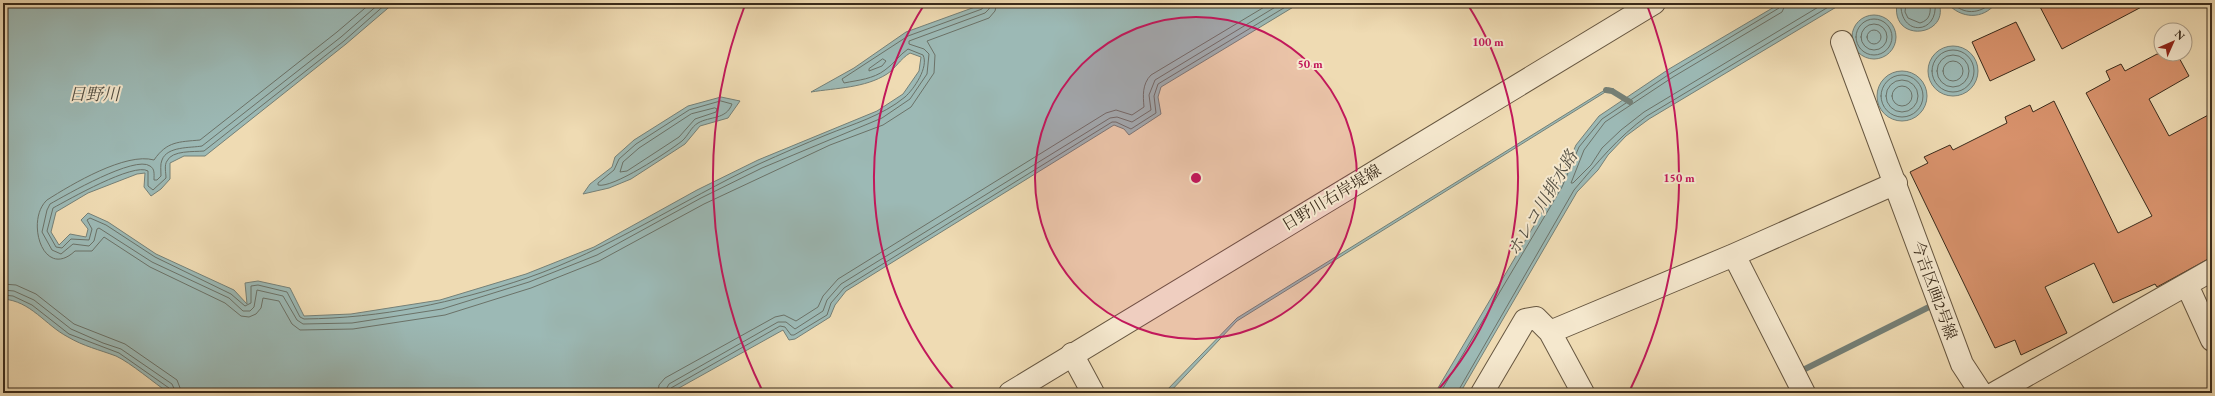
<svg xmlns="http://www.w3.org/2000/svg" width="2215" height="396" font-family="'EB Garamond','Noto Serif JP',serif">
  <rect width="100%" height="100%" fill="#efdbb3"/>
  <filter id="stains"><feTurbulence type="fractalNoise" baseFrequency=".005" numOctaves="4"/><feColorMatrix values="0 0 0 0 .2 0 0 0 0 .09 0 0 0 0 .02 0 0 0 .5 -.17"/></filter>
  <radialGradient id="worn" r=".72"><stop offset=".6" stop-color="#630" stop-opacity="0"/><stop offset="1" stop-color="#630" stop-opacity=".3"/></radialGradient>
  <path fill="#9cb9b5" stroke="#758077" d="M3,3H394L346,44L205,156H184L170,163V179L161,189L151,196L144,187L145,173L137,174L88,193L56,212L51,232L59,245L70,234L86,237L88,229L81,220L88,213L108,222L156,254L234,290L247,304L245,283L258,281L290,288L304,316L351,314L440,300L526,274L594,247L697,190L758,160L877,111L903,94L919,71L921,57L910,53C900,59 895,69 887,74C865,88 836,88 811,92L854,68L906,32L986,3H1300L1161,87L1158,97L1161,114L1129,135L1124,129L1114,125L846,291L835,305L830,317L795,339L789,340L783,330L670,393H169C154,383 131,363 116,356C100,350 83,346 68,337C45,325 31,301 3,299Z
    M1781,3H1843L1649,119L1626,136L1608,155L1598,170L1577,192L1460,393H1435L1558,185L1576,145L1599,116L1669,69Z
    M1897,3H1939C1950,37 1890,44 1897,3Z
    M1947,3H1996C1983,20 1961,19 1947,3Z
    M1852 37a22 22 0 1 1 44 0a22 22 0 1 1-44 0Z
    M1928 71a25 25 0 1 1 50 0a25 25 0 1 1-50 0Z
    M1877 96a25 25 0 1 1 50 0a25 25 0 1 1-50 0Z
    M1608,88L1614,89L1612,93L1607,91L1237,321L1169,393H1164L1237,318Z
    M721,97L740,101L728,118L700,126L685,144L631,179L609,188L583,194L590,184L612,167L615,157L634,140L688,106Z"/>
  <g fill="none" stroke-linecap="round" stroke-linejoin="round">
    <path stroke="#6b7268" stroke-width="1" d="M371,3L337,32L200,140C179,142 167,141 154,160C126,152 72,184 47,200C25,220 43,281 75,251H92L104,237L150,267L225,303L241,316L249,317L256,314L261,308L263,298L279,301L292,324L300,330L353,329L445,315L531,288L599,261L704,204L830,145L883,125L911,107L934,73L935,55L927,41L989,18L995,11L997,3
      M380,3L341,37L202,146C191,148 167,146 162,160C160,164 161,171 161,176L157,180H154C154,174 155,169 150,166C135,155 66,195 50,204L47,210L42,232L52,250L61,254L73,244L89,246L94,241L97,229L99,228L152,262L229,298L243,311H250L254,307L257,290L283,296L297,320L303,324L352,323L442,309L529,282L597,255L701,198L762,168L882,118L910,99L927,74L929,54L924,49L909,44V41L985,13L989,9L991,3
      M387,3L344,41L204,151C194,152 172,150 167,161C164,165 166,173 166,178L153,190L148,186V171C134,162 68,200 53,208L47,231L56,247L62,248L71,239L89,240L92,229L87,220L90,218L106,225L155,257L231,294L245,306L251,303V286L258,285L287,292L300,317L304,319C382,318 453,303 527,278C608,250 681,201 759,164C781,154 804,144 826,135C853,124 882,116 905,97C914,89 929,67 923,55L908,49C899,55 894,64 885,70C873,79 859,80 844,83L842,79L908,36L982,9L985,3
      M1786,3L1782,12L1673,77L1605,122L1584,150L1571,183H1573L1591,165L1602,148L1621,130L1644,112L1825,3
      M1901,3C1899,37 1939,35 1935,3
      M1906,3L1905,12L1908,18L1920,23C1930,20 1931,13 1930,3
      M1953,3C1963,15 1980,14 1991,3
      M1856 37a18 18 0 1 1 36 0a18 18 0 1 1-36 0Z
      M1861 37a13 13 0 1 1 26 0a13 13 0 1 1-26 0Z
      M1867 37a7 7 0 1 1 14 0a7 7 0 1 1-14 0Z
      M1932 71a21 21 0 1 1 42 0a21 21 0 1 1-42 0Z
      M1937 71a16 16 0 1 1 32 0a16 16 0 1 1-32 0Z
      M883,59L886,61L882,66L869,71V69Z
      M1943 71a10 10 0 1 1 20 0a10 10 0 1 1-20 0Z
      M1881 96a21 21 0 1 1 42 0a21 21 0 1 1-42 0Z
      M1886 96a16 16 0 1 1 32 0a16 16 0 1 1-32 0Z
      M1892 96a10 10 0 1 1 20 0a10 10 0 1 1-20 0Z
      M721,101L732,104C726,120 710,116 698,123C691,127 688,136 682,141C668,152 612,189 598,185V183L614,170L619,159L636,144L689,110Z
      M715,108L717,109L716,112L695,119L679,137L627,171L620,172L623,162L639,148L691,114Z
      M3,284L16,285L36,294L74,324L125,344L177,380L182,393
      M3,290L14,291L34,300L71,329L103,343L121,349L172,384L176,393
      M3,295L13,296L32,305L69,334L119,353L169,388L171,393
      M658,393L659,385L665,378L775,317L784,315L796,321L818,307L823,296L838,279L1106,113L1116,110L1132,115L1144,107C1143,96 1142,84 1151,75L1271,3
      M664,393L669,384L778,322H786L795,329L823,311L827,300L841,284L1110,118L1117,117L1132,122L1151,110L1149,95L1155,80L1282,3
      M669,393L671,388L780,326L785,327L791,335H794L827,315L831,303L844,288L1112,122H1116L1131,129L1156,113L1154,96L1158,84L1292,3
      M1440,393L1562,187L1579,147L1602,119L1671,73L1779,8L1781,3
      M1457,393L1574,190C1598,162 1617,138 1647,116L1835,3"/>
    <path stroke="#758077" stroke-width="6" d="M1606,90L1612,91L1630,102
      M1805,369L1931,306"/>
  </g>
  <path fill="#d7916b" stroke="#3a2b1b" d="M2038,3H2149L2062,49Z
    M2016,22L2035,60L1990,81L1972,42Z
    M2157,54H2177L2189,76L2149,99L2169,136L2212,113V257L2157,287L2155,284L2113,303L2094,263L2045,287L2067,333L2021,355L2015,340L1995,348L1910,172L1928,163L1924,157L1950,145L1953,150L2007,123L2005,117L2030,105L2033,112L2054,101L2118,233L2152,216L2086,93L2110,80L2106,71L2121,64L2125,71Z"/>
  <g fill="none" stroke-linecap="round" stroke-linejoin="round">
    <g stroke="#675741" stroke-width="24">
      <path id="minor" d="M1842,42L1962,364L1981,393
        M1734,255L1804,393
        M2187,285L2212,340
        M1550,332L1734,255L1896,183
        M1072,354L1093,393
        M1482,393L1525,320L1536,318L1550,332L1583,393
        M1995,393L2212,270"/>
    </g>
    <g stroke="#675741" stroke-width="24">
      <path id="tertiary" d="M1010,393L1654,3"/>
    </g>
    <use href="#minor" stroke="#f5e8ce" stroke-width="22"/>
    <use href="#tertiary" stroke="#f5e8ce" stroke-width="22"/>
  </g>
  <circle cx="1196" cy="178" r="161" fill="#c2185b" fill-opacity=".12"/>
  <g fill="none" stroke="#c2185b" stroke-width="2">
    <circle cx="1196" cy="178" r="161"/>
    <path d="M955 391A322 322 0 0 1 924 5M1468 5A322 322 0 0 1 1437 391"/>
    <path d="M762 390A483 483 0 0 1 745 5M1647 5A483 483 0 0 1 1630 390"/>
  </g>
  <g text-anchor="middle" stroke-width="4" stroke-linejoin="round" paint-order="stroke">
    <g font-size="16" fill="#3a2b1b" stroke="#f5e8ce">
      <text transform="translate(1331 197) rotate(-31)" y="6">日野川右岸堤線</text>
      <text transform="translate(1935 290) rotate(70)" y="6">今吉区画2号線</text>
    </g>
    <g font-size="17" font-style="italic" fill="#524e42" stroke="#f5e8ce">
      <text x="94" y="100">日野川</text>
      <text transform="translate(1542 203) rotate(-59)" y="6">ホレコ川排水路</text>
    </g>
  </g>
  <circle cx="1196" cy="178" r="6" fill="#c2185b" stroke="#f5e8ce" stroke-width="2"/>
  <g font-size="12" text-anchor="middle" font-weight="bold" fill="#c2185b" stroke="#f5e8ce" stroke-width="4" stroke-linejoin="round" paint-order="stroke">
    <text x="1488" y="46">100 m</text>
    <text x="1310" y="68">50 m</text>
    <text x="1679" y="182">150 m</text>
  </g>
  <rect width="2215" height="396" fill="none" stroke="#efdbb3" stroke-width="16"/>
  <rect x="4" y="4" width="2207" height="388" fill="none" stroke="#3a2b1b" stroke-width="2"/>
  <rect x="8" y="8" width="2199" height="380" fill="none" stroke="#3a2b1b"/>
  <g transform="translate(2173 42) rotate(45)"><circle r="19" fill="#f5e8ce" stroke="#aa9c86"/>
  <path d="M0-3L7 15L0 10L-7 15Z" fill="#8f2418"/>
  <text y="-6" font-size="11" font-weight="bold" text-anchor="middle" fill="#3a2b1b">N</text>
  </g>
  <rect width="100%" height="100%" filter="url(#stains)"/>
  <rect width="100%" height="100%" fill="url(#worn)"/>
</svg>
